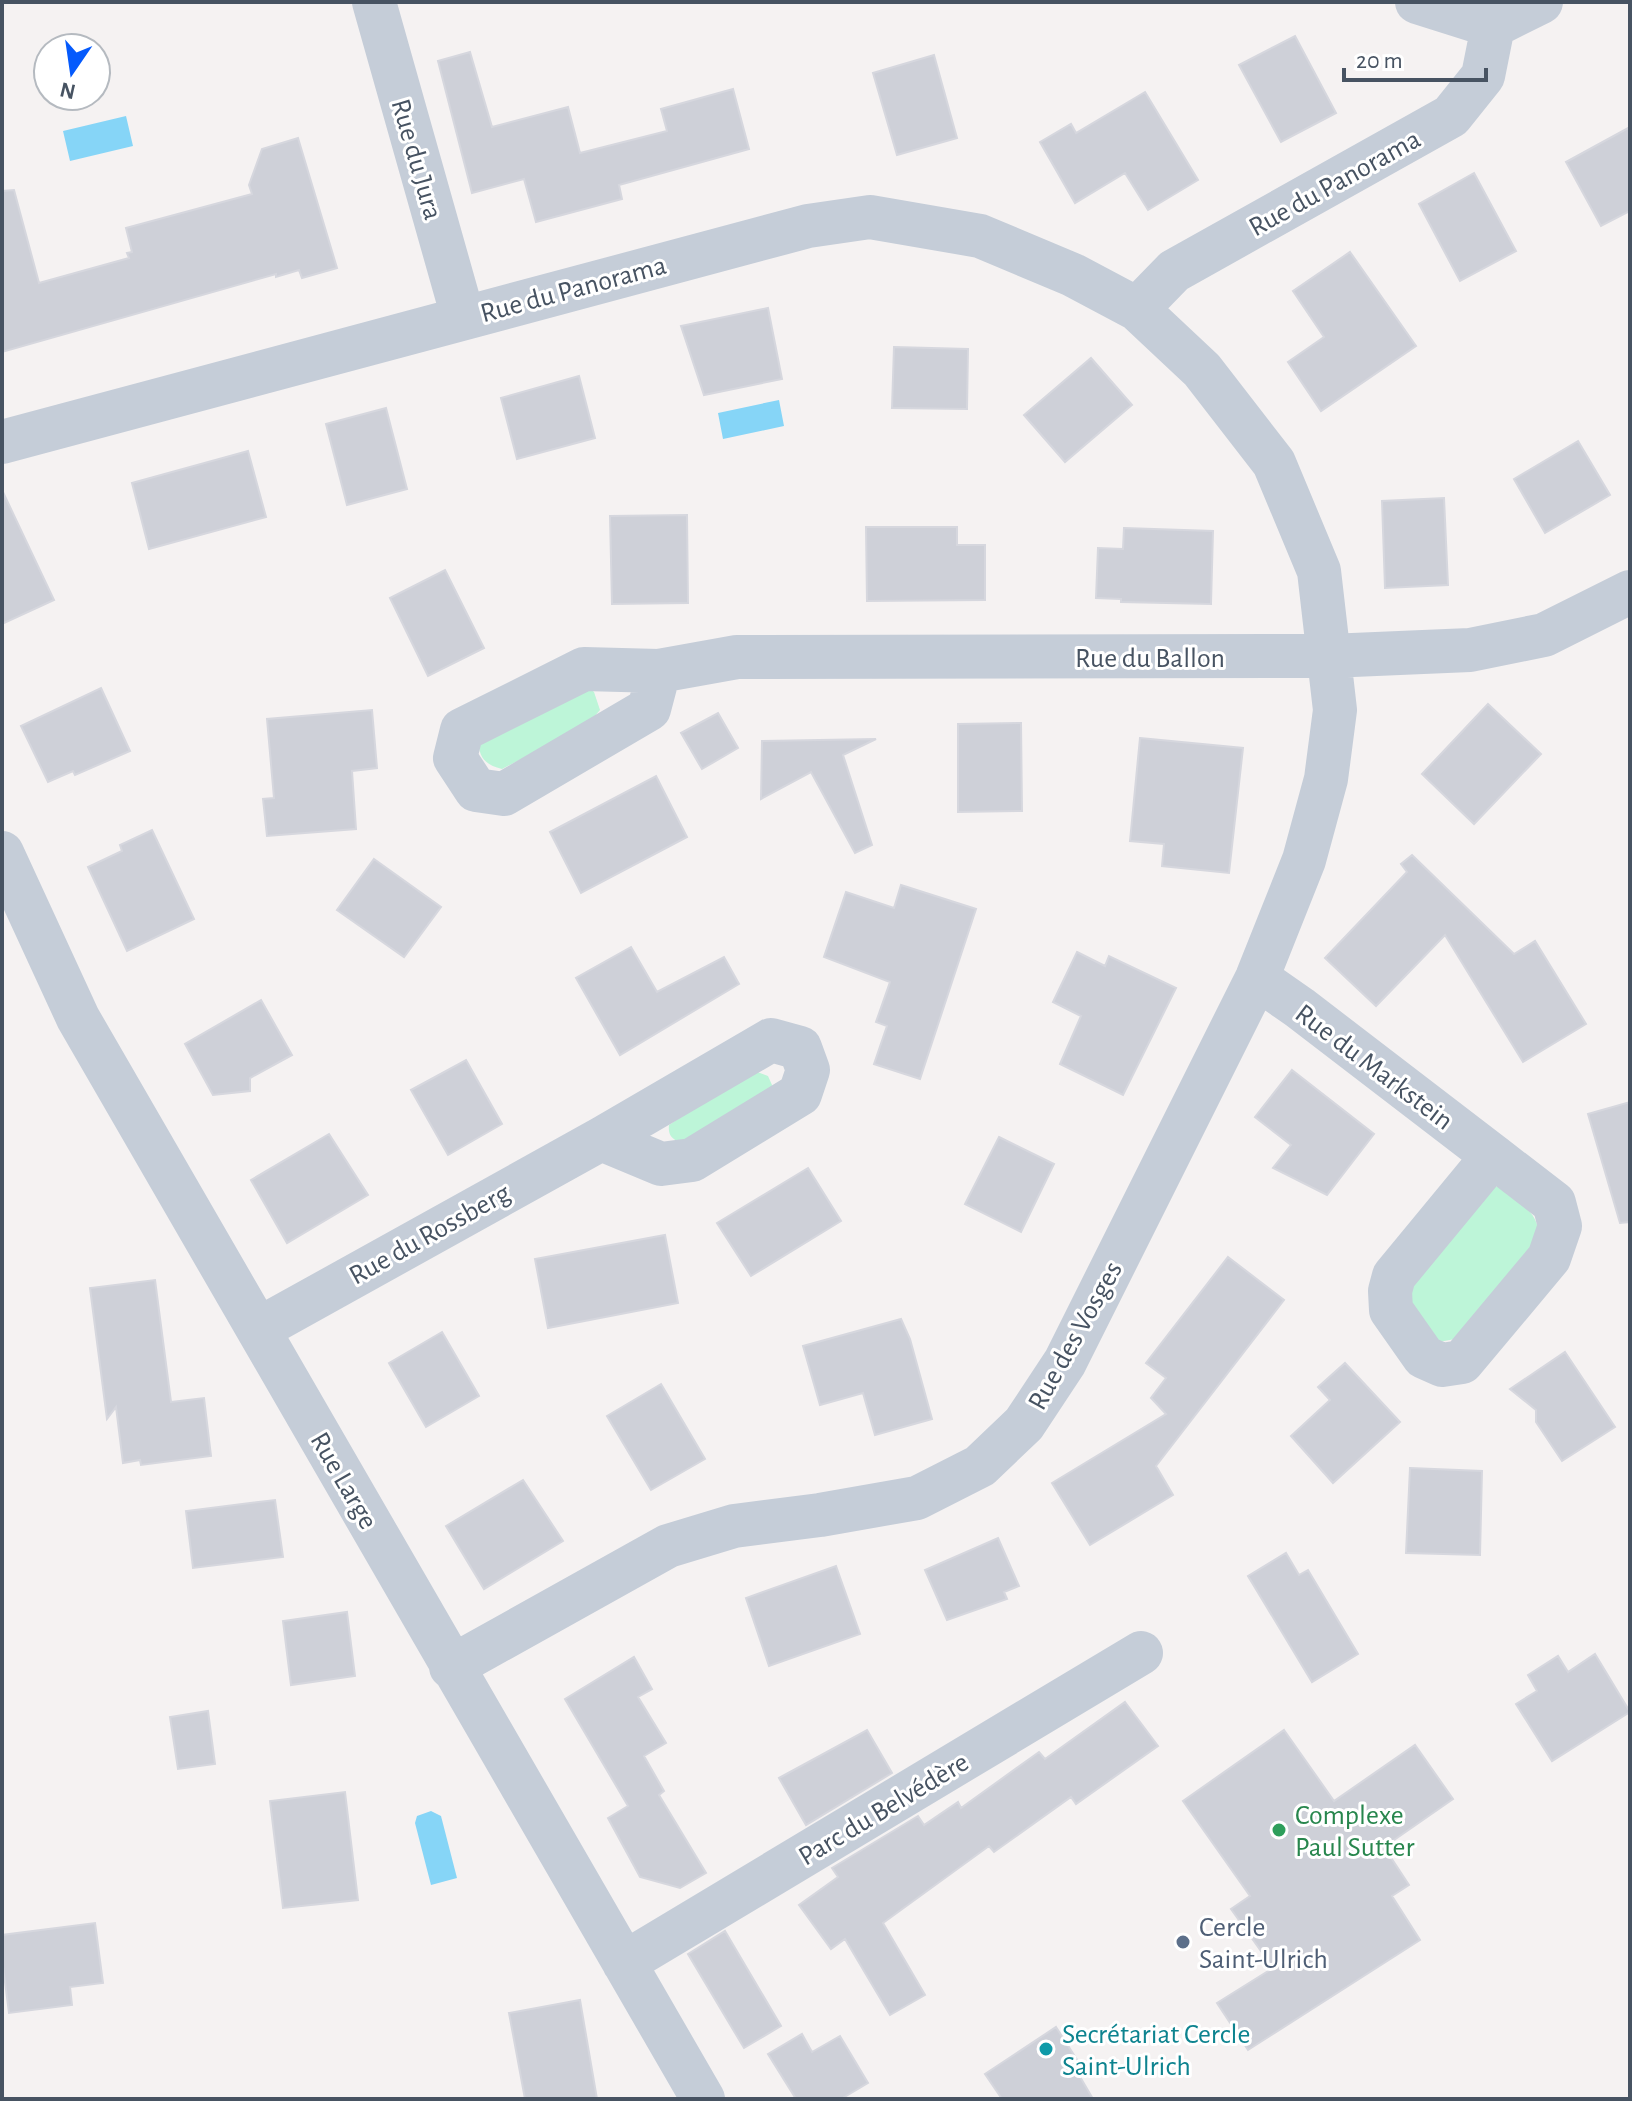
<svg xmlns="http://www.w3.org/2000/svg" width="1632" height="2101" font-family="'Alegreya Sans',sans-serif">
  <rect width="100%" height="100%" fill="#f5f2f2"/>
  <path fill="#bdf5d8" d="M587,686L594,692L600,710L587,725L502,769C479,763 478,753 479,731Z
    M752,1070L768,1076L772,1085L771,1094L680,1143C671,1138 668,1135 669,1125Z
    M1493,1186L1499,1187C1520,1204 1540,1211 1539,1240L1455,1339L1439,1342C1419,1321 1405,1311 1414,1280Z"/>
  <path fill="#86d5f7" d="M126,116L133,146L70,161L63,131Z
    M779,400L784,426L723,439L718,413Z
    M431,1811L441,1816L457,1878L431,1885L415,1823L417,1816Z"/>
  <path fill="#ced0d8" stroke="#d6d7de" stroke-width="2" d="M1295,36L1336,113L1281,142L1239,65Z
    M470,52L492,127L568,107L580,153L667,131L661,109L733,89L749,149L619,185L622,199L536,222L524,179L472,193L438,61Z
    M934,55L957,138L897,155L873,73Z
    M1145,92L1198,180L1148,210L1125,173L1075,203L1040,142L1071,124L1076,133Z
    M1630,127V211L1601,226L1566,162Z
    M298,138L337,268L302,278L299,270L276,277V274L2,352V191L14,190L39,283L129,258L127,253L132,252L126,228L252,194L249,185L262,149Z
    M1474,173L1516,251L1460,281L1419,204Z
    M1350,252L1416,346L1321,411L1288,362L1324,337L1293,291Z
    M768,308L782,379L704,395L681,326Z
    M894,347L968,349L967,409L892,408Z
    M1091,358L1132,405L1065,462L1024,415Z
    M579,376L595,438L517,459L501,398Z
    M386,408L407,489L347,505L326,424Z
    M1578,441L1610,495L1545,533L1514,479Z
    M248,451L266,517L149,549L132,483Z
    M2,490L54,600L2,624Z
    M1444,498L1448,585L1385,588L1382,501Z
    M687,515L688,603L612,604L610,516Z
    M866,527H957V545H985V600L867,601Z
    M1124,528L1213,531L1211,604L1121,602V599L1096,598L1098,548L1123,549Z
    M445,570L484,648L428,676L390,598Z
    M101,688L130,751L75,775L73,771L48,782L21,726Z
    M1488,704L1541,754L1474,824L1422,774Z
    M372,710L377,768L352,771L356,829L267,836L263,799L274,798L267,719Z
    M718,713L738,748L702,769L681,733Z
    M1021,723L1022,811L958,812V724Z
    M1140,738L1243,748L1229,873L1162,866L1164,844L1130,841Z
    M876,739L843,755L872,845L855,853L811,772L761,799L762,741Z
    M656,776L687,837L581,893L550,832Z
    M152,830L194,919L127,951L88,867L122,851L120,845Z
    M1412,855L1514,954L1535,941L1586,1024L1523,1062L1445,935L1376,1006L1325,958L1407,872L1401,864Z
    M374,859L441,907L404,957L337,910Z
    M901,885L976,909L920,1079L874,1064L887,1026L876,1022L890,982L824,957L846,892L894,908Z
    M631,947L657,992L724,957L739,984L620,1055L576,978Z
    M1077,952L1105,966L1109,956L1176,988L1123,1095L1060,1064L1081,1016L1053,1002Z
    M261,1000L292,1055L250,1078V1091L213,1095L185,1044Z
    M466,1060L502,1124L448,1155L411,1090Z
    M1292,1070L1374,1134L1327,1195L1273,1168L1291,1145L1255,1117Z
    M1630,1102V1222L1620,1223L1588,1114Z
    M329,1134L368,1195L287,1243L251,1180Z
    M999,1137L1054,1164L1021,1232L965,1204Z
    M808,1168L841,1221L751,1276L717,1223Z
    M665,1235L678,1303L548,1328L535,1259Z
    M1228,1257L1284,1300L1156,1466L1173,1495L1090,1545L1052,1483L1166,1414L1151,1398L1166,1378L1146,1363Z
    M155,1280L171,1402L204,1398L211,1456L141,1465L140,1460L123,1463L116,1407L107,1419L90,1288Z
    M901,1319L910,1339L932,1419L875,1435L863,1393L820,1405L803,1346Z
    M442,1332L479,1396L426,1427L389,1363Z
    M1565,1352L1615,1427L1562,1461L1536,1422V1410L1510,1389Z
    M1345,1363L1400,1422L1333,1483L1291,1436L1330,1400L1318,1387Z
    M661,1384L705,1459L651,1490L607,1416Z
    M1410,1468L1482,1471L1480,1555L1406,1553Z
    M523,1480L563,1541L484,1589L446,1526Z
    M275,1500L283,1557L193,1568L186,1511Z
    M998,1538L1019,1586L1004,1592L1007,1599L947,1620L925,1570Z
    M1286,1553L1299,1575L1308,1570L1358,1654L1312,1682L1248,1576Z
    M836,1566L860,1634L769,1666L746,1598Z
    M347,1612L355,1676L291,1685L283,1621Z
    M1595,1654L1630,1712L1552,1761L1516,1704L1537,1691L1528,1675L1558,1656L1568,1672Z
    M634,1657L652,1689L638,1697L666,1743L644,1756L664,1791L659,1795L706,1873L680,1888L640,1877L608,1818L628,1806L565,1699Z
    M1125,1702L1158,1746L1076,1804L1071,1797L994,1852L989,1846L883,1923L925,1995L890,2015L845,1939L831,1949L799,1905L838,1877L832,1868L918,1816L924,1825L958,1802L961,1808L1039,1752L1045,1759Z
    M208,1711L215,1764L178,1769L170,1717Z
    M867,1730L892,1773L806,1825L779,1778Z
    M1284,1730L1334,1801L1415,1745L1453,1799L1384,1847L1409,1885L1392,1896L1420,1940L1248,2050L1217,2003L1273,1968L1231,1909L1250,1896L1183,1801Z
    M345,1792L358,1900L283,1908L270,1801Z
    M95,1923L103,1983L70,1987L72,2005L9,2013L2,1959V1935Z
    M725,1931L781,2026L744,2048L688,1954Z
    M580,2000L597,2099H525L509,2013Z
    M1056,2027L1085,2072L1079,2075L1093,2099H1002L985,2074Z
    M802,2034L812,2052L840,2036L868,2083L841,2099H796L768,2054Z"/>
  <g fill="none" stroke-linecap="round" stroke-linejoin="round">
    <path stroke="#c5cdd8" stroke-width="44" d="M374,2L463,317
      M1417,2L1493,26L1541,2
      M1137,309L1174,271L1451,116L1483,76L1493,26
      M2,442L808,226L870,217L980,236L1073,275L1137,309L1202,370L1274,463L1319,571L1335,710L1326,779L1304,860L1257,978L1065,1362L1024,1424L980,1466L917,1498L820,1515L734,1526L668,1546L451,1667
      M659,671L649,709L504,794L476,790L455,758L462,730L584,669L659,671L737,657L1329,656L1470,650L1544,635L1630,592
      M2,853L78,1018L703,2099
      M1257,978L1300,1008L1493,1156L1394,1276L1390,1291L1391,1310L1424,1357L1442,1365L1462,1362L1549,1258L1560,1226L1554,1203L1493,1156
      M259,1329L601,1139L661,1164L692,1160L800,1094L808,1070L800,1048L771,1040L601,1139
      M624,1963L1141,1653"/>
  </g>
  <circle fill="#2e9e5b" stroke="#fff" stroke-width="3" cx="1279" cy="1830" r="8"/>
  <circle fill="#5c6f8a" stroke="#fff" stroke-width="3" cx="1183" cy="1942" r="8"/>
  <circle fill="#0f9aa8" stroke="#fff" stroke-width="3" cx="1046" cy="2049" r="8"/>
  <g text-anchor="middle" stroke-width="6" stroke-linejoin="round" paint-order="stroke">
    <g font-size="28" fill="#475362" stroke="#fff">
      <text transform="translate(418 159) rotate(74)" y="10">Rue du Jura</text>
      <text transform="translate(1334 182) rotate(-29)" y="10">Rue du Panorama</text>
      <text transform="translate(573 288) rotate(-15)" y="10">Rue du Panorama</text>
      <text x="1150" y="667">Rue du Ballon</text>
      <text transform="translate(1375 1066) rotate(37)" y="10">Rue du Markstein</text>
      <text transform="translate(429 1233) rotate(-29)" y="10">Rue du Rossberg</text>
      <text transform="translate(1074 1335) rotate(-61)" y="10">Rue des Vosges</text>
      <text transform="translate(345 1480) rotate(60)" y="10">Rue Large</text>
      <text transform="translate(883 1808) rotate(-31)" y="10">Parc du Belvédère</text>
    </g>
    <g font-size="28" fill="#27864d" stroke="#fff" text-anchor="start">
      <text x="1295" y="1824">Complexe<tspan x="1295" dy="32">Paul Sutter</tspan></text>
    </g>
    <g font-size="28" fill="#4e5e75" stroke="#fff" text-anchor="start">
      <text x="1199" y="1936">Cercle<tspan x="1199" dy="32">Saint-Ulrich</tspan></text>
    </g>
    <g font-size="28" fill="#0d838f" stroke="#fff" text-anchor="start">
      <text x="1062" y="2043">Secrétariat Cercle<tspan x="1062" dy="32">Saint-Ulrich</tspan></text>
    </g>
  </g>
  <rect width="1632" height="2101" fill="none" stroke="#475362" stroke-width="8"/>
  <g transform="translate(72 72) rotate(193)"><circle r="38" fill="#ffffff" stroke="#b5bac0" stroke-width="2"/>
  <path d="M0-6L14 30L0 20L-14 30Z" fill="#055afc"/>
  <text y="-12" font-size="22" font-weight="bold" text-anchor="middle" fill="#475362">N</text>
  </g>
  <path d="M1344 68v12h142v-12" fill="none" stroke="#475362" stroke-width="4"/>
  <text x="1356" y="68" font-size="24" fill="#475362" stroke="#ffffff" stroke-width="6" paint-order="stroke">20 m</text>
</svg>
